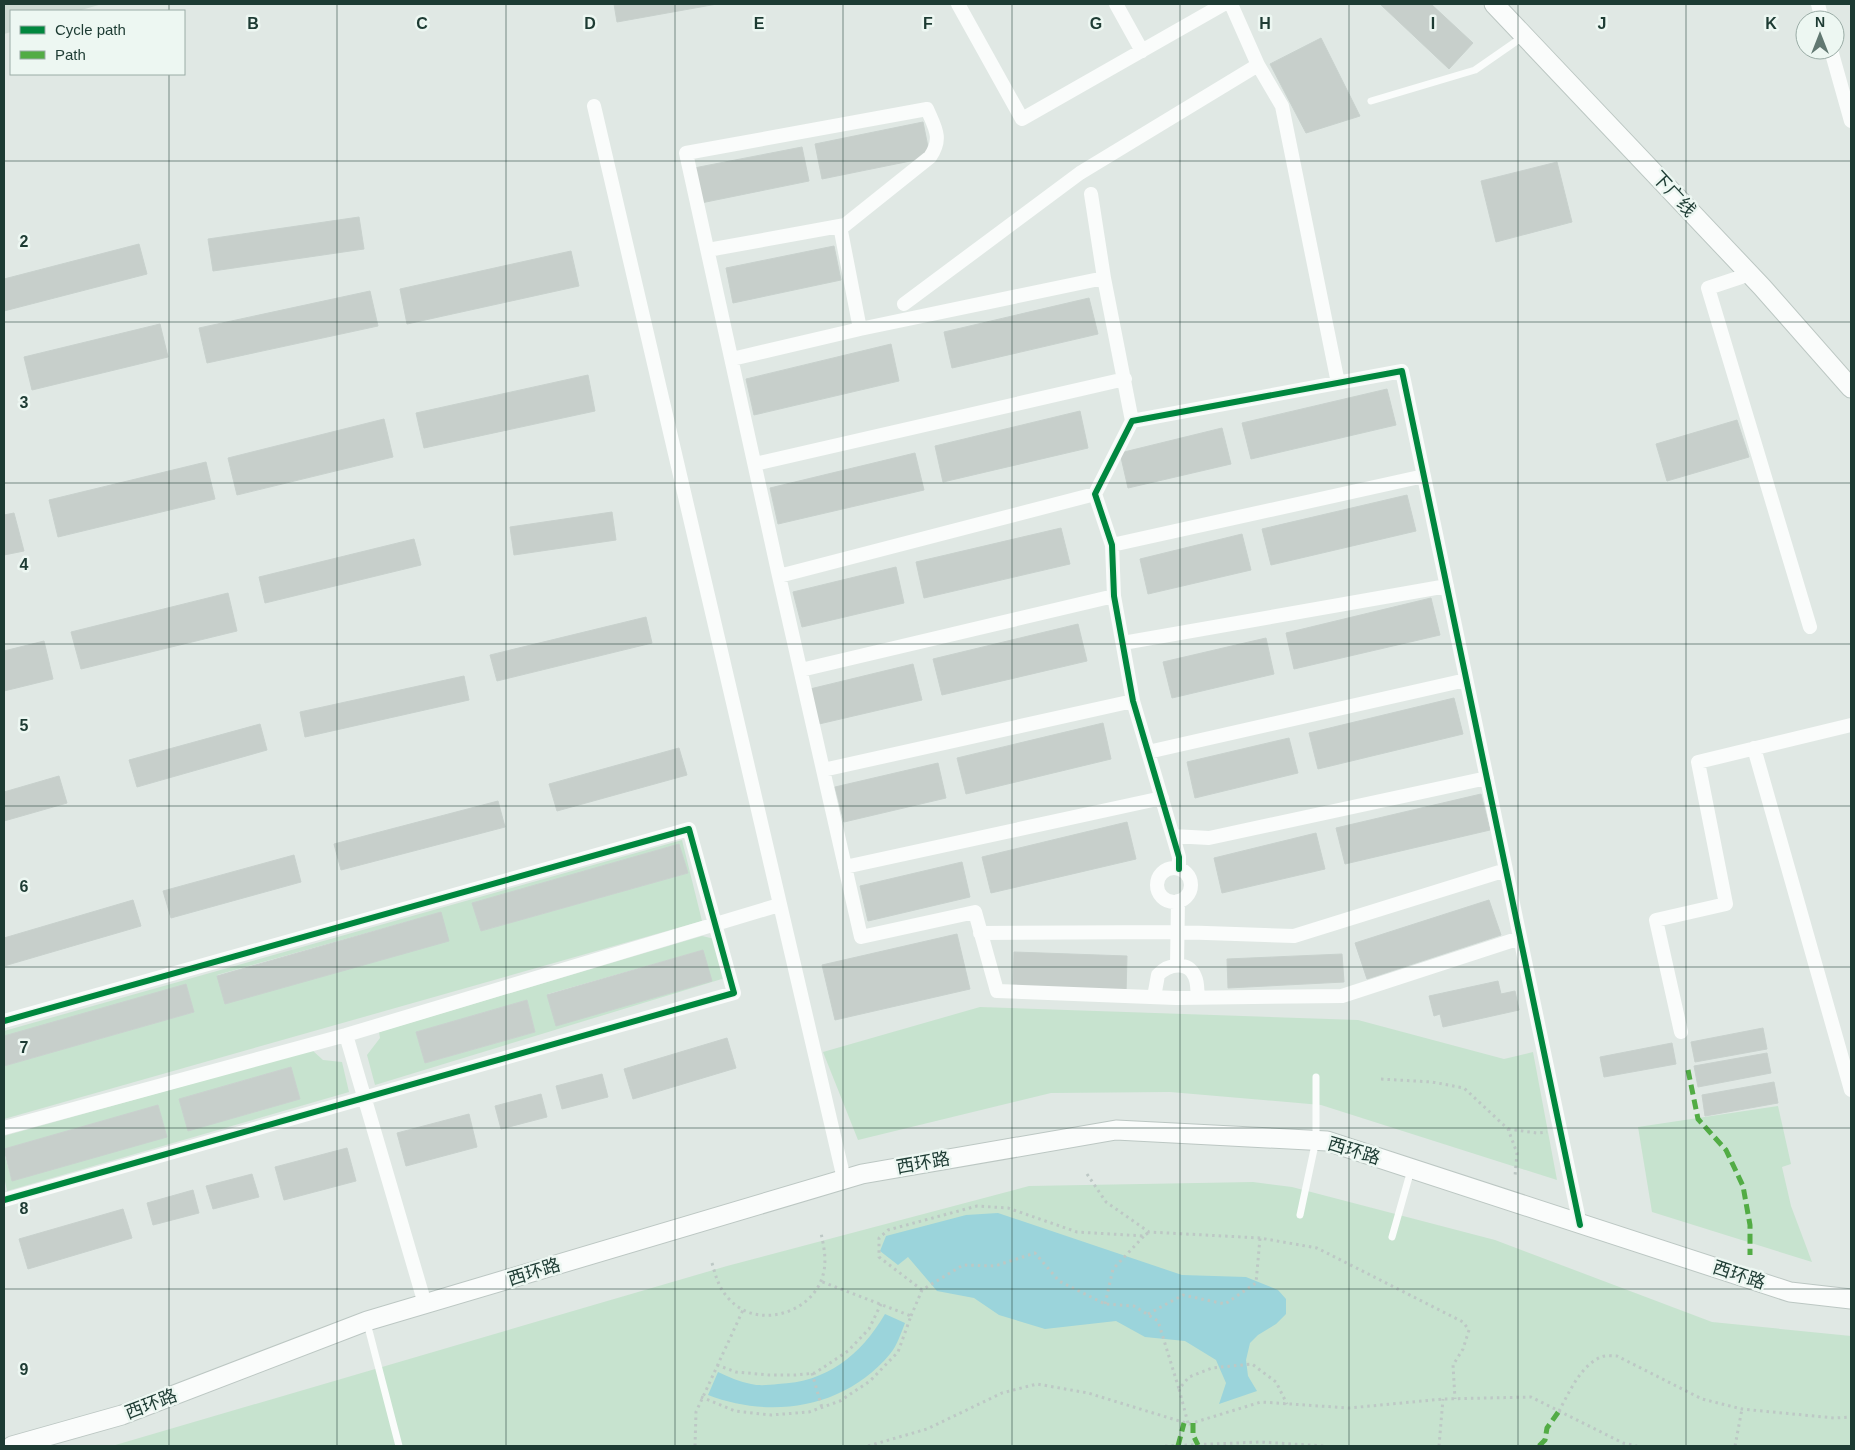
<svg xmlns="http://www.w3.org/2000/svg" width="1855" height="1450" font-family="Arial,'Noto Sans SC',sans-serif">
  <rect width="100%" height="100%" fill="#e0e8e4"/>
  <path fill="#cddad4" d="M4,4H102L78,11H11V32L4,34Z"/>
  <path fill="#c7e3cf" fill-rule="evenodd" d="M682,840L702,921L4,1119V1066L194,1012L186,984L4,1036V1031ZM679,844L688,873L481,931L473,903ZM441,912L225,1004V1003L217,975Z
    M702,936L715,939L725,978L375,1085L367,1055L380,1038L379,1032ZM703,950L711,981L556,1025L548,994ZM527,1000L535,1032L425,1063L416,1032Z
    M980,1007L1358,1020L1504,1059L1533,1052L1557,1180L1321,1105L1170,1092L1051,1093L858,1140L823,1052Z
    M312,1050L323,1060L342,1062L349,1092L7,1191L4,1176V1153L12,1181L167,1136L158,1105L4,1149V1136ZM291,1067L300,1099L188,1130L179,1099Z
    M1778,1106L1791,1164L1782,1167L1791,1206L1812,1262L1652,1212L1638,1127Z
    M1253,1182L1292,1187L1495,1240L1712,1322L1851,1336V1446H112L727,1266L1029,1186Z"/>
  <path fill="#9bd4db" d="M998,1213L1182,1275L1246,1277L1278,1290L1286,1299V1314L1276,1324L1258,1335L1250,1343L1246,1360L1248,1376L1257,1391L1219,1404L1226,1383L1216,1360L1185,1341L1145,1337L1116,1321L1045,1329L999,1315L974,1298L937,1291L908,1257L898,1265L880,1251L886,1236L966,1215Z
    M885,1314L905,1323C901,1333 897,1346 890,1354C844,1409 771,1419 708,1395L718,1372C729,1377 740,1382 751,1384C759,1386 769,1385 778,1384C827,1382 860,1356 885,1314Z"/>
  <path fill="#c7cfcb" stroke="#c8d1cd" d="M614,4H717L617,22Z
    M1380,4H1431L1473,43L1449,69Z
    M1321,38L1360,116L1306,133L1270,64Z
    M923,122L930,157L822,179L815,144Z
    M802,147L809,181L701,203L694,168Z
    M1557,162L1572,222L1496,242L1481,181Z
    M359,217L364,249L213,271L208,239Z
    M139,244L147,274L4,311V279Z
    M834,246L841,280L733,303L726,268Z
    M571,251L579,286L407,324L400,289Z
    M370,291L378,326L207,363L199,328Z
    M1089,298L1098,334L952,368L944,332Z
    M160,324L168,357L32,390L24,357Z
    M891,344L899,381L754,415L746,379Z
    M588,375L595,411L424,448L416,413Z
    M1387,389L1396,425L1251,459L1242,423Z
    M1080,411L1088,448L943,482L935,446Z
    M384,419L393,457L237,495L228,458Z
    M1737,420L1749,457L1667,481L1656,444Z
    M1222,428L1231,464L1128,488L1120,453Z
    M915,453L924,490L778,524L770,488Z
    M206,462L215,499L58,537L49,500Z
    M1407,495L1416,531L1271,565L1262,529Z
    M612,512L616,540L514,555L510,527Z
    M14,513L24,551L4,555V515Z
    M1061,528L1070,564L924,598L916,562Z
    M1242,534L1251,570L1148,594L1140,559Z
    M414,539L421,565L265,603L259,577Z
    M896,567L904,603L802,627L793,592Z
    M228,593L237,631L81,669L71,632Z
    M1431,598L1440,635L1294,669L1286,633Z
    M646,617L652,643L497,681L490,655Z
    M1078,624L1087,661L942,695L933,659Z
    M1266,638L1274,674L1172,698L1163,662Z
    M44,641L53,679L4,691V651Z
    M913,664L922,700L819,724L810,689Z
    M464,676L469,700L305,737L300,712Z
    M1454,698L1463,734L1318,769L1309,733Z
    M1103,723L1111,759L966,794L957,758Z
    M260,724L267,750L137,787L129,760Z
    M1289,738L1298,773L1195,798L1187,762Z
    M679,748L687,775L557,811L549,784Z
    M938,763L946,798L844,822L835,787Z
    M59,776L67,803L4,821V792Z
    M1481,794L1490,830L1345,864L1336,828Z
    M498,801L505,827L341,870L334,844Z
    M1127,822L1136,859L991,893L982,857Z
    M1316,833L1325,869L1222,893L1214,858Z
    M679,844L688,873L481,931L472,903Z
    M294,855L301,882L171,918L163,891Z
    M962,862L970,897L868,921L860,886Z
    M133,900L141,926L4,966V938Z
    M1489,900L1501,935L1367,979L1355,943Z
    M441,912L449,941L225,1004L217,976Z
    M957,934L970,989L835,1020L822,965Z
    M703,950L712,981L556,1026L547,995Z
    M1014,952L1127,956L1126,994L1013,990Z
    M1342,954L1344,982L1228,988L1227,959Z
    M1498,981L1501,994L1515,991L1519,1010L1443,1027L1440,1014L1434,1016L1429,996Z
    M186,984L194,1012L4,1066V1036Z
    M527,1000L535,1032L425,1063L416,1032Z
    M1763,1028L1767,1049L1695,1062L1691,1042Z
    M727,1038L736,1068L633,1099L624,1069Z
    M1672,1043L1676,1064L1604,1077L1600,1057Z
    M1767,1053L1771,1073L1698,1087L1694,1066Z
    M291,1067L300,1099L188,1131L179,1099Z
    M602,1074L608,1097L562,1109L556,1086Z
    M1774,1082L1778,1103L1705,1116L1702,1095Z
    M541,1094L547,1117L501,1129L495,1106Z
    M158,1105L167,1137L12,1181L4,1149Z
    M469,1114L477,1147L406,1166L397,1133Z
    M347,1148L356,1181L284,1200L275,1167Z
    M252,1174L259,1197L213,1209L206,1186Z
    M193,1190L199,1213L153,1225L147,1203Z
    M123,1209L132,1238L28,1269L19,1239Z"/>
  <g fill="none" stroke-linecap="round" stroke-linejoin="round">
    <g stroke="#bcc7c3" stroke-width="21">
      <path id="secondary" d="M1494,4L1762,287L1851,388
        M12,1446L122,1415L367,1321L862,1174L1116,1130L1327,1141L1790,1292L1851,1299"/>
    </g>
    <path stroke="#bdc8c5" stroke-width="3" stroke-dasharray="2.5 4" stroke-linecap="butt" d="M1381,1079L1432,1082L1464,1088L1508,1129L1517,1153L1515,1176
      M1508,1129L1537,1133L1547,1132
      M1087,1174L1106,1202L1149,1232L1260,1238L1317,1248L1463,1322L1469,1330L1463,1349L1453,1365L1455,1399
      M712,1263C716,1277 719,1289 730,1300C758,1330 813,1313 823,1275C827,1261 824,1247 821,1233
      M922,1290L879,1257V1238L888,1230L977,1206L1008,1208L1077,1232L1144,1236L1149,1232
      M1105,1304L1113,1269L1144,1236
      M1148,1314L1183,1295L1225,1304L1256,1283L1260,1238
      M911,1316L922,1290L963,1265L995,1266L1035,1253L1059,1281L1105,1304L1134,1306L1158,1321L1179,1389
      M717,1365L736,1372L769,1375H796L815,1373L848,1351L869,1329L881,1304
      M812,1373L822,1408
      M701,1397L735,1411L771,1415L809,1412L840,1401L870,1381L898,1352L911,1316L820,1281
      M1559,1411C1569,1393 1580,1366 1601,1357C1605,1355 1612,1356 1617,1356L1702,1399L1742,1409L1834,1418L1851,1417
      M1188,1423L1179,1389L1189,1377L1212,1368L1252,1364L1276,1382L1287,1404
      M695,1446L696,1412L743,1310
      M868,1446L927,1429L1002,1393L1037,1384L1088,1393L1189,1424L1261,1402L1349,1408L1443,1399L1531,1397L1623,1443L1637,1446
      M1165,1446L1260,1442L1325,1446
      M1439,1446L1443,1399
      M1735,1446L1742,1409"/>
    <path stroke="#fafcfb" stroke-width="7" d="M1371,101L1475,70L1524,36
      M1300,1215L1316,1140V1077
      M1392,1237L1411,1170
      M367,1323L399,1446"/>
    <path stroke="#fafcfb" stroke-width="14" d="M958,4L1022,119L1224,4
      M1116,4L1142,51
      M1231,4L1258,65L1282,106L1338,383
      M1818,4L1822,20
      M1831,50L1851,121
      M594,106L844,1179
      M708,250L845,225L930,157C943,138 935,128 927,109L686,153L779,576L1095,494
      M1750,274L1708,288L1810,627
      M1104,278L1132,421
      M904,304L1080,173L1258,65
      M860,329L1104,278L1091,194
      M732,359L860,329L840,226
      M755,464L1125,379
      M1112,545L1424,476
      M779,576L861,937L975,912L997,991L1176,998L1342,996L1520,938
      M1123,643L1447,586
      M801,670L1114,596
      M1754,748L1851,1090
      M1148,752L1466,680
      M823,770L1133,701
      M1173,836L1209,838L1487,778
      M845,867L1162,798
      M1157 885a17 17 0 1 1 34 0a17 17 0 1 1-34 0Z
      M1179,869V857L1133,701L1114,596L1112,545L1095,494L1132,421L1402,371L1580,1225
      M980,933L1177,932L1294,936L1506,870
      M1177,965L1178,901
      M1154,997L1158,975C1168,964 1189,960 1195,977C1198,983 1197,991 1198,998
      M4,1021L689,829L734,993L4,1200
      M1681,1032L1656,920L1726,904L1698,762L1851,725
      M346,1035L425,1304
      M4,1128L346,1035L779,905"/>
    <use href="#secondary" stroke="#fafcfb" stroke-width="19"/>
    <path stroke="#52ac45" stroke-width="5" stroke-dasharray="10 5" stroke-linecap="butt" d="M1688,1070L1698,1119L1726,1150L1743,1186L1750,1225V1255
      M1193,1423V1435L1198,1445
      M1178,1446L1184,1423
      M1539,1446L1545,1440L1547,1428L1559,1411"/>
    <g stroke="#edf7f2" stroke-width="9">
      <path id="cycleway" d="M1179,869V857L1133,701L1114,596L1112,545L1095,494L1132,421L1402,371L1580,1225
        M4,1021L689,829L734,993L4,1200"/>
    </g>
    <use href="#cycleway" stroke="#00873e" stroke-width="6"/>
  </g>
  <path fill="none" stroke="#1d3b33" stroke-width="1" stroke-opacity="0.55" d="M169,4V11M337,4V1446M506,4V1446M675,4V1446M843,4V1446M1012,4V1446M1180,4V1446M1349,4V1446M1518,4V1446M1686,4V1446M169,74V1446M4,161H1851M4,322H1851M4,483H1851M4,644H1851M4,806H1851M4,967H1851M4,1128H1851M4,1289H1851"/>
  <g text-anchor="middle" stroke-width="5" stroke-linejoin="round" paint-order="stroke">
    <g font-size="18" fill="#1d3b33" stroke="#edf7f2">
      <text transform="translate(1674 194) rotate(47)" y="6">下广线</text>
      <text transform="translate(1354 1151) rotate(17)" y="6">西环路</text>
      <text transform="translate(923 1163) rotate(-10)" y="6">西环路</text>
      <text transform="translate(534 1272) rotate(-17)" y="6">西环路</text>
      <text transform="translate(1739 1275) rotate(18)" y="6">西环路</text>
      <text transform="translate(151 1404) rotate(-21)" y="6">西环路</text>
    </g>
  </g>
  <g font-size="16" text-anchor="middle" font-weight="bold" fill="#1d3b33" stroke="#edf7f2" stroke-width="5" stroke-linejoin="round" paint-order="stroke">
    <text x="253" y="29">B</text>
    <text x="422" y="29">C</text>
    <text x="590" y="29">D</text>
    <text x="759" y="29">E</text>
    <text x="928" y="29">F</text>
    <text x="1096" y="29">G</text>
    <text x="1265" y="29">H</text>
    <text x="1433" y="29">I</text>
    <text x="1602" y="29">J</text>
    <text x="1771" y="29">K</text>
    <text x="24" y="247">2</text>
    <text x="24" y="408">3</text>
    <text x="24" y="570">4</text>
    <text x="24" y="731">5</text>
    <text x="24" y="892">6</text>
    <text x="24" y="1053">7</text>
    <text x="24" y="1214">8</text>
    <text x="24" y="1375">9</text>
  </g>
  <rect width="1855" height="1450" fill="none" stroke="#1d3b33" stroke-width="10"/>
  <rect x="10" y="10" width="175" height="65" fill="#edf7f2" stroke="#9aaca6"/>
  <rect x="20" y="26" width="25" height="8" fill="#00873e" stroke="#9aaca6"/>
  <text x="55" y="35" font-size="15" fill="#1d3b33">Cycle path</text>
  <rect x="20" y="51" width="25" height="8" fill="#52ac45" stroke="#9aaca6"/>
  <text x="55" y="60" font-size="15" fill="#1d3b33">Path</text>
  <g transform="translate(1820 35)"><circle r="24" fill="#edf7f2" stroke="#9aaca6"/>
  <path d="M0-4L9 19L0 12L-9 19Z" fill="#617871"/>
  <text y="-8" font-size="14" font-weight="bold" text-anchor="middle" fill="#1d3b33">N</text>
  </g>
</svg>
